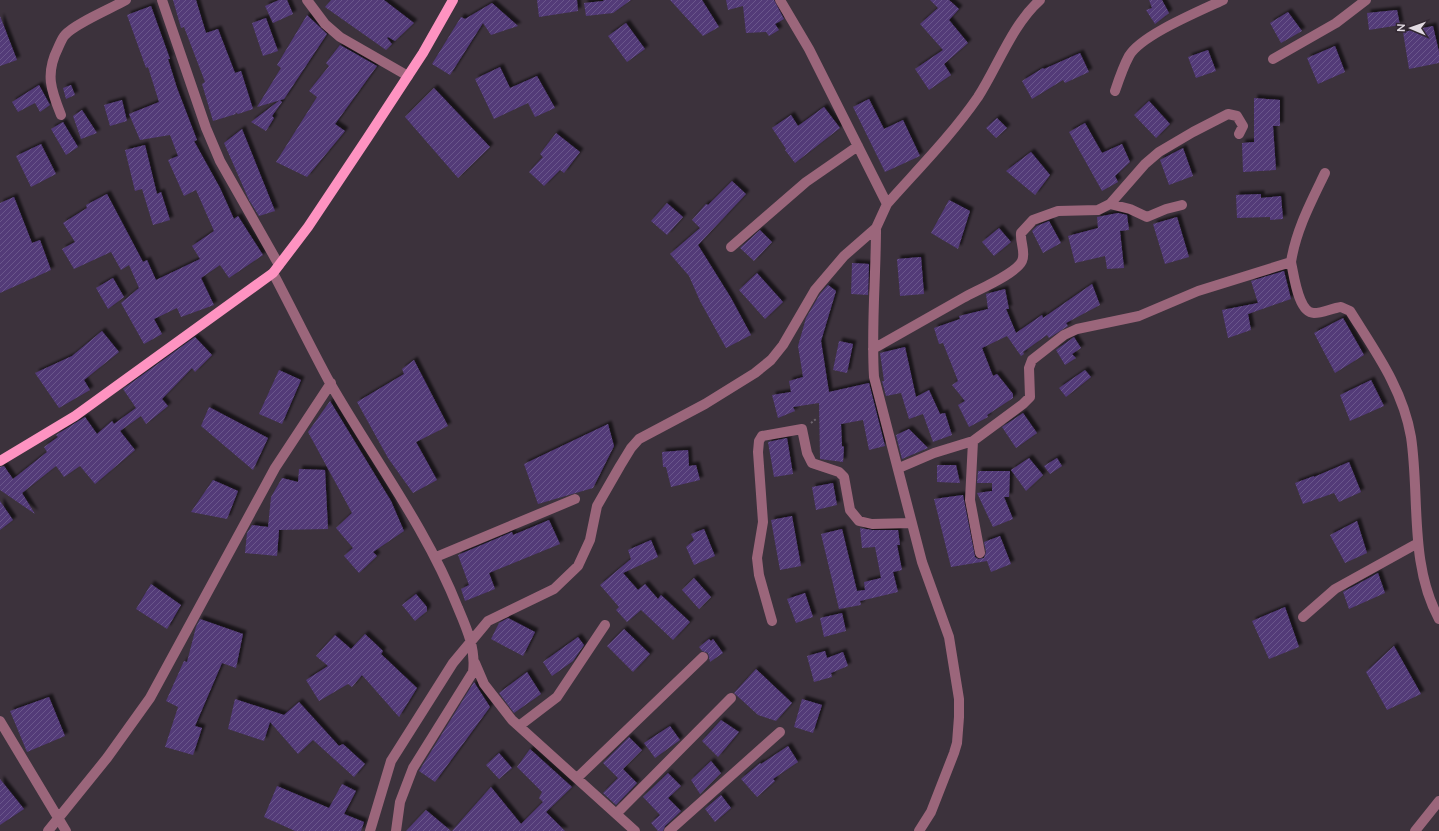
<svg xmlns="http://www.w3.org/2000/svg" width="1439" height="831" font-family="'Nunito Sans',sans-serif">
  <defs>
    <pattern id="building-hatch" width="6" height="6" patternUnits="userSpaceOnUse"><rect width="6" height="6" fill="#523a78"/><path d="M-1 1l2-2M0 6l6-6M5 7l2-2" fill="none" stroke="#6b568b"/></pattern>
    <filter id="shadow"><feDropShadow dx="3.5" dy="-3.5" stdDeviation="1" flood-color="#0009"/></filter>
  </defs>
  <rect width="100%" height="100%" fill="#3c323c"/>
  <path fill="url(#building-hatch)" filter="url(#shadow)" d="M173,0H196L206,33L218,29L235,73L241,71L253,109L238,114L235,112L236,114L213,121L202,84L205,82L184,27L181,28Z
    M279,0H287L293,14L273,23L265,6Z
    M331,0H384L414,23L395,41L388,37L387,38L392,44L386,50L325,7Z
    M537,0H577L578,11L539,17Z
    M603,0H631L613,13L586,16L584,3L604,1Z
    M670,0H702L719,27L703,36Z
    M726,0H774L784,19L775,24L779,30L769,36L766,32L746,33L743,6L728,10Z
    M930,0H949L959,9L949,20L968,43L944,64L951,75L929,90L915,69L943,50L920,24L938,8Z
    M1149,0H1162L1169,13L1155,24L1146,10L1152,8Z
    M492,3L518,26L491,35L483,23L450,75L432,64L461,17L465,19Z
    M151,6L170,59H168L177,88L197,140L194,141L220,188L234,219L238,216L263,255L229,278L220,265L201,278L214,305L181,317L177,308L154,319L162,334L144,344L121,303L139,288L129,265L121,270L111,252L74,269L62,249L75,242L63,223L87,208L86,205L107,194L143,262L147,260L156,280L200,259L192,246L214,231L196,190L184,196L168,160L178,156L170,135L140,140L129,114L159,102L148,67L146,68L127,15Z
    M1397,10L1400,25L1369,30L1367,13Z
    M1288,12L1302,31L1281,43L1270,23Z
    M307,15L327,34L284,99L257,107L281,68L277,65Z
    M0,16L17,60L0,66Z
    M266,18L278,51L263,56L252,23Z
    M626,23L645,49L627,62L608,36Z
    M1433,26L1439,52V63L1409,69L1403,32Z
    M340,45L377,66L335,124L345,131L307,177L276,162L317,97L309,91L329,66L326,63Z
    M1335,46L1345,72L1318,84L1307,58Z
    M1208,50L1216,71L1196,78L1188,57Z
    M1080,53L1089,72L1065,83L1063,80L1032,99L1022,81L1043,68L1044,69Z
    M500,67L510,88L537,76L555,108L535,117L528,103L494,119L475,79Z
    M39,85L50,105L40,112L35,103L18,112L12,102Z
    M71,85L75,95L66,99L63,88Z
    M434,88L490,147L458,178L405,117Z
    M1254,98L1280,100V126H1273L1276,170L1243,172L1242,143L1254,142Z
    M869,99L884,129L903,120L920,156L885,172L853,107Z
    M122,100L127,121L110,126L104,105Z
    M280,100L282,102L272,116L274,118L266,131L251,122Z
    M1149,101L1170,124L1156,138L1134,115Z
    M824,107L840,128L795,163L785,150L786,149L772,128L791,115L798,126Z
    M82,110L97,133L81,139L73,116Z
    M997,118L1007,128L996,138L986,128Z
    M63,122L78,147L66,155L51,129Z
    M1085,123L1102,153L1122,144L1130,162L1115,176L1118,182L1102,191L1069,132Z
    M242,129L275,211L259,216L249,200L224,143Z
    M556,133L580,152L564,173L560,170L544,186L529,172L543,157L540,154Z
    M41,144L56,174L31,187L16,156Z
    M145,145L157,194L161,192L170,220L153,225L142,189L135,191L125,150Z
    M1183,148L1193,176L1169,185L1160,160Z
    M1031,152L1050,175L1035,195L1006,171Z
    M732,181L746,194L698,245L731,298L751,335L726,348L700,301L689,276L670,254L700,228L692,220L706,204L708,205Z
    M1261,194V198L1281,196L1283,219L1270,220V217L1237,218L1236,195Z
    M14,197L32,243L40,240L51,270L0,293V203Z
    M949,200L970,211L958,249L931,233Z
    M667,203L683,217L667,235L651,221Z
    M1118,213L1127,215L1129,230L1120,231L1124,268L1107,269L1105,256L1075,263L1068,236L1098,228L1097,217Z
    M1177,217L1189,257L1165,264L1153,224Z
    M1049,221L1061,243L1043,253L1032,231L1037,226Z
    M999,228L1011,242L994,256L982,242Z
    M760,230L772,242L754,261L740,248Z
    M921,257L924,294L900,296L897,259Z
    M852,263L869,264L868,295L851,294Z
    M1284,271L1291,299L1248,314L1251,330L1228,338L1222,310L1258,303L1251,281Z
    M757,273L783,302L765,319L739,290Z
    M113,278L124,297L108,309L96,288Z
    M1092,284L1100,305L1066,323L1068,326L1049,338L1047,335L1023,352L1024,354L1021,356L1007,336L982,348L993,376L997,374L1013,394V398L987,415L988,417L969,427L958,405L965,401L952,385L958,381L943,343L939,344L934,328L960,319L959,316L988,309L986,294L1005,289L1009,309H1006L1016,333L1042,315L1043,318Z
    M828,285L836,291L821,341L829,392L869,383L885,446L869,450L863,420L841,424L842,446L844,447L843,462L820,459L819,403L793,407L795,411L778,418L772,395L791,392L789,381L803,377L798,346L806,318L820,294Z
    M1343,318L1364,355L1335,373L1314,333Z
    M102,331L119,352L84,380L90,390L59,408L35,373L72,356Z
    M195,337L212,355L195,372L192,368L162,399L168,406L146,424L141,416L120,431L135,450L95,484L80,466L64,477L56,466L22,493L35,514L0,490V467L4,466L13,479L47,452L44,447L58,437L56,435L85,417L97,434L112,421L114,424L136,408L123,389Z
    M1074,337L1081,348L1072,354L1076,358L1065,365L1056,350Z
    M839,341L853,344L847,373L833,370Z
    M905,347L916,397L929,390L940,414L945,413L952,435L933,442L923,414L909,419L901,393L886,396L882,381H884L880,353Z
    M414,360L448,426L416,442L437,480L413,493L388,458L357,402L404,374L402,369Z
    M279,370L301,380L282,424L259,414Z
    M1085,370L1091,377L1066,397L1059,388Z
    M1371,380L1384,406L1350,421L1340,395Z
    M330,401L391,501L404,531L373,552L377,556L359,573L344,556L353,548L336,528L352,513L308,432Z
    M209,407L268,438L253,470L201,426Z
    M1023,413L1037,433L1016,448L1002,427Z
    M608,424L614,446L593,488L538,504L524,464Z
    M909,429L928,448L902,459L896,435Z
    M787,438L793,474L774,477L768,442Z
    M688,450L689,466L696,465L700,480L671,487L666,467H663L662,452Z
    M1029,458L1043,475L1026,491L1011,470Z
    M1057,458L1062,466L1050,474L1044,466Z
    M1349,462L1361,492L1339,502L1334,493L1303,504L1295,483L1314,476V477Z
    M937,465H956L960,483L937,482Z
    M299,469L325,470L328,529L279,530L277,556L245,553L247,533L252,525L268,527L271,497L282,478L298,482Z
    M978,471H1010L1009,497H1004L1013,519L993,527L977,493L992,491V483H977Z
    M213,480L238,491L227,519L191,512Z
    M833,483L837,505L816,510L812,487Z
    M963,495L975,557L978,559L984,558L986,552L984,542L1000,536L1011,564L991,572L987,561L951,567L934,499Z
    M0,501L13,520L0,530Z
    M792,516L801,566L780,570L771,520Z
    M549,520L560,544L489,573L495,589L465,601L461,589L469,585L458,555L512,532L513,535Z
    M1357,521L1367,553L1345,563L1330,535Z
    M860,528L872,530H898L900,545H897L902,570L893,572L898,592L860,601L861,605L839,609L821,534L842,529L857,591L865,590L864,582L881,578L875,547L862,548Z
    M704,529L715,556L694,565L686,547L694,540L691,534Z
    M651,540L658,557L623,573L638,590L645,584L658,599L661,595L690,622L673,640L641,610L627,622L616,610L619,607L600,585L631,559L628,550Z
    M1378,573L1385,593L1349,609L1343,592Z
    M694,578L711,597L699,609L682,590Z
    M151,584L181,605L167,629L136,609Z
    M805,593L813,617L796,623L787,599Z
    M416,594L427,607V611L415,621L402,605Z
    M1285,607L1299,647L1269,659L1252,621Z
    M842,613L846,631L824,637L820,618Z
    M508,618L535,632L523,656L491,639L499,623Z
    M200,619L243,634L236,668L222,663L195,726L202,728L193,755L165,747L178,707L166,701L184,661L187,662L196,627Z
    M624,629L650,654L633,672L607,646Z
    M365,634L383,651L381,654L417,688L399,717L362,675L352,687L348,684L319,701L306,680L328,666L316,656L335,635L351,649Z
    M578,637L584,645L573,661L552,676L543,662Z
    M709,639L711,641L713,639L723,653L710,662L708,653L702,651L699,647Z
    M1394,646L1421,694L1387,710L1366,672Z
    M825,651L827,658L843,652L848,666L831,673L832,677L814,682L807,656Z
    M756,669L792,703L776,721L758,715L734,693Z
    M527,672L541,694L514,713L499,693Z
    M474,682L490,707L435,782L419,771Z
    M49,697L65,736L27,752L10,711Z
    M235,699L284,715L299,702L339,746L343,744L365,764L354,777L313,740L298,754L270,722L264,741L228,729Z
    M802,699L822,705L813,733L794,727Z
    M721,720L739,732L718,757L702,741Z
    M670,726L680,740L655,758L644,743Z
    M629,737L642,750L623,769L637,783L616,805L603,793L618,778L603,763Z
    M788,746L798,762L773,779L775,781L757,797L741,779L760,763L761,764Z
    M530,749L572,787L546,812L565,831H452L491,787L521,824L543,802L539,798L542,792L517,767Z
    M499,753L512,768L499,779L486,765Z
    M711,761L721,773L700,794L691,780Z
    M668,773L681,786L668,798L681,811L665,826L663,831H658L651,823L660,815L643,797Z
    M0,779L24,809L0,825Z
    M342,784L356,791L344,814L364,822L361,831H295L264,817L277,786L329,808Z
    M721,795L731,808L715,822L705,809Z
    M426,810L451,831H406Z"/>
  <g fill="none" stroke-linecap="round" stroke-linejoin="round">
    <path stroke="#6e656e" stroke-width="2" stroke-dasharray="2 2" stroke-linecap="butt" d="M811,423L816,419"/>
    <path stroke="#9b667b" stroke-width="10" d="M162,0L206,128L220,161L279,265
      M307,0L325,24L340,37L408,76
      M780,0L809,49L887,204L876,228
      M1273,59L1336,23L1366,0
      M1115,91C1119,79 1123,67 1129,56C1141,35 1200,11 1223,0
      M61,115C51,90 45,74 58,48C60,44 62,38 65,35C74,24 112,8 126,0
      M887,204C918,169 951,136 978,97C998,66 1012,25 1040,0
      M1110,204L1145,164L1159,152L1193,132L1228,114L1237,116L1243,126L1239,134
      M731,247L806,182L858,146
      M1291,262C1296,230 1311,202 1325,173
      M273,273C292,309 310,346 330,383C373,458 426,527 458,608C467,629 476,649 473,672L413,768L400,802L396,831
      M873,349C903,332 933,315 963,298C977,290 1016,274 1022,261C1026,253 1020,242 1021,233L1033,220L1058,211L1098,210L1110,204L1130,209L1147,217L1166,209L1182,205
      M973,441L970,500L980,553
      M899,468L934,453L973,441L1023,404L1030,397L1029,368L1032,360L1064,335L1077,329L1139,316L1198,291L1291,262C1294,275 1298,313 1314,313C1323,313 1332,308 1341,307L1350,311C1375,351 1403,389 1411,437C1420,497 1409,564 1439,619
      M436,557L575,499
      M1303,617L1335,589L1418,543
      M772,621L759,575L757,558L763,522L758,452L759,441L762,436L802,429L807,453L812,463L839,472L844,477L850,510L859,521L872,524L912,523
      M475,663L484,684L512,720L635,831
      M0,721L66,831
      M519,726L557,697L605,625
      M577,778L703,657
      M617,813L731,698
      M48,831L107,758L150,698L275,468L331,383
      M370,831L391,761L453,663L488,621L554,589L578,566L590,540L597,506L620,466L631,448L639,439L705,404L755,373L771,360L783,345L815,290L844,256L876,228C876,277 871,327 874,377L922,562L949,637L959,699V717L957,743L954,753L931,812L919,831
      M669,831L780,732
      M1415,831L1439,801"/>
    <path stroke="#fe93c1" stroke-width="10" d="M0,461L75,416L273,273L308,227L368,137L423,53L453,0"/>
  </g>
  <g transform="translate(1411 28) rotate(272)" stroke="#322832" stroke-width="3" paint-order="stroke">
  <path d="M0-3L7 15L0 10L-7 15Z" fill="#e1dae1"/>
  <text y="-6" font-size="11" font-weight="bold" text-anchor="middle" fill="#e1dae1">N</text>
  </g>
</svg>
